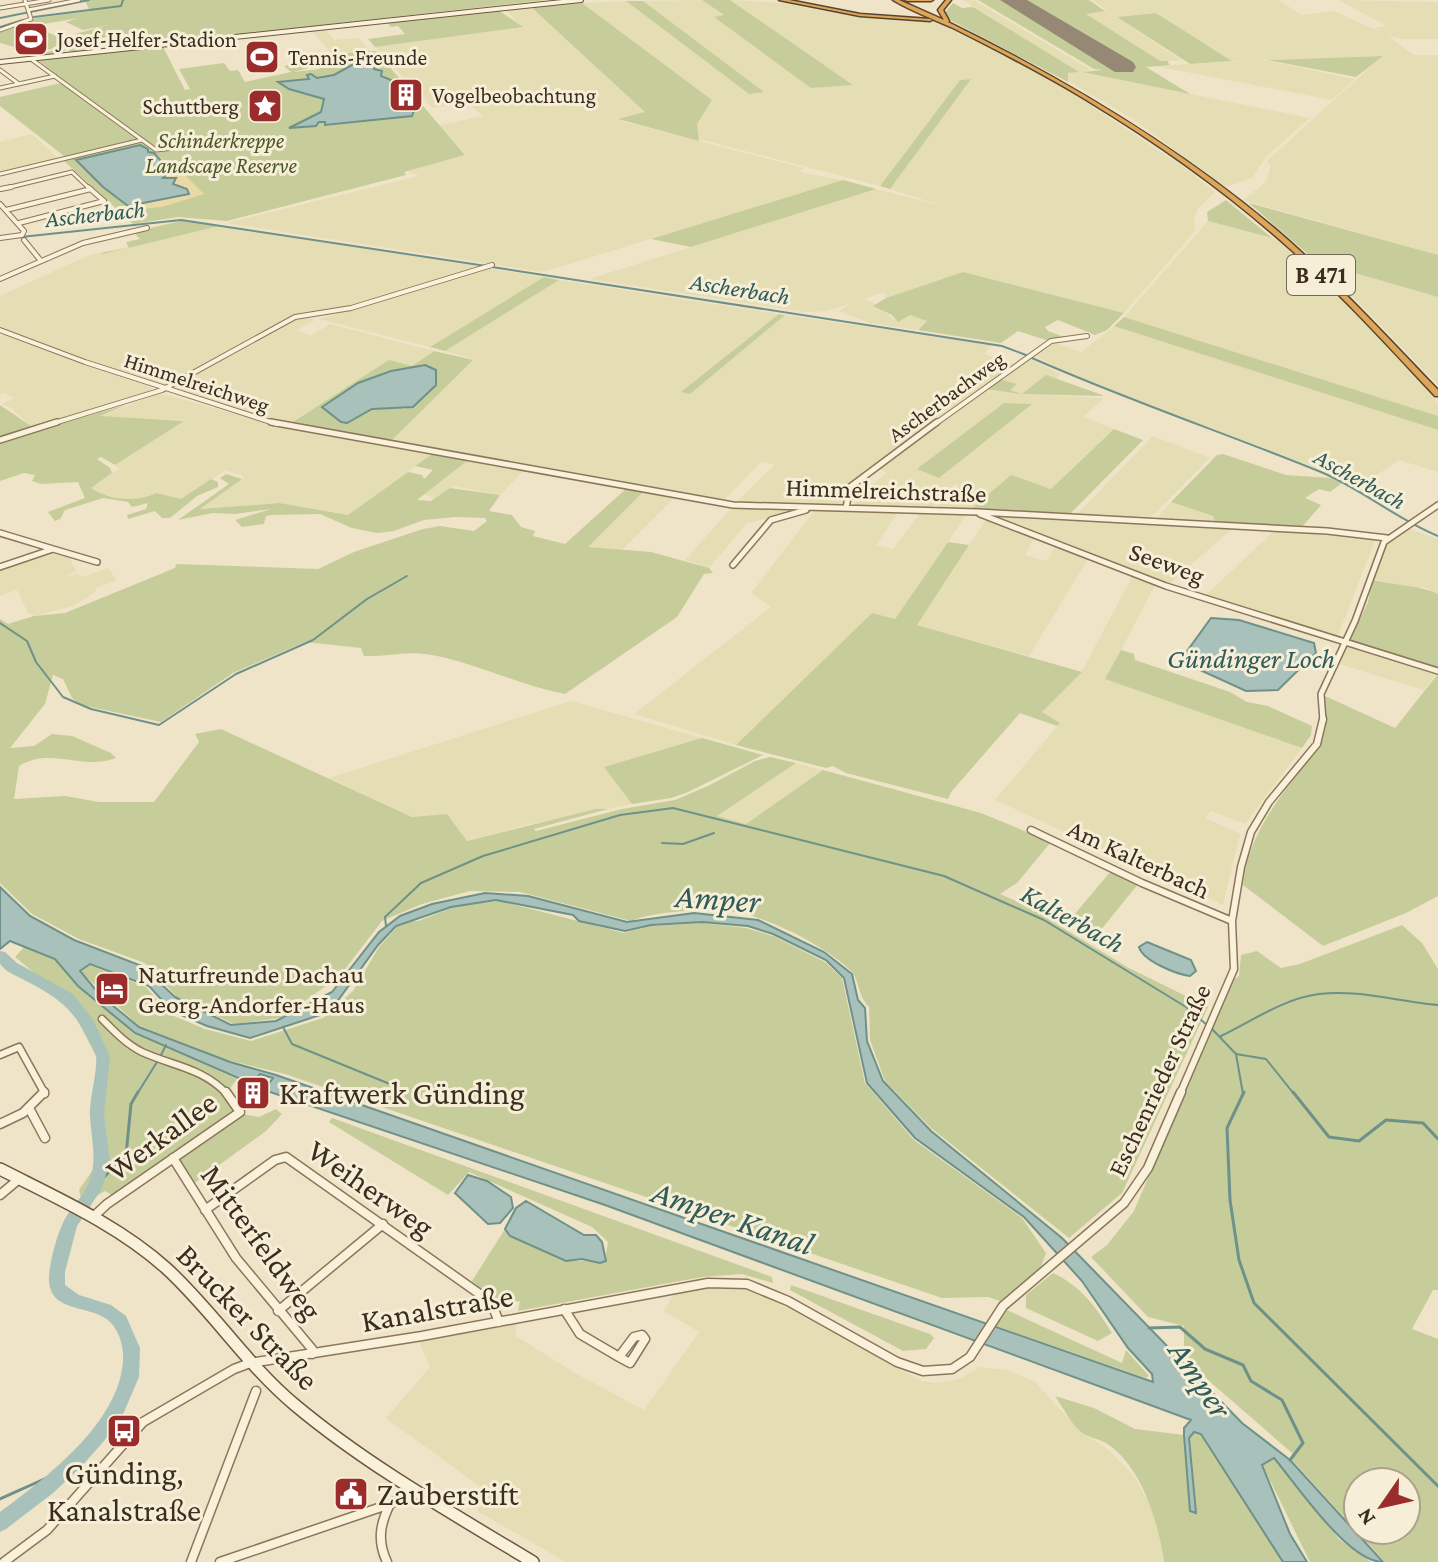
<svg xmlns="http://www.w3.org/2000/svg" width="1438" height="1562" font-family="'Crimson Pro',serif">
  <rect width="100%" height="100%" fill="#efe4c7"/>
  <path fill="#e5deb4" d="M702,0L726,15L715,18L812,88L852,84L730,0L783,3L849,16L906,18L940,24L1015,60L1066,89L1188,170L1215,192L1198,209L1194,219L1195,231L1124,313L963,272L886,298L884,292L864,299L873,302L895,320L910,315L928,321L916,330L870,323L838,311L854,302L828,311L804,312L589,279L876,189L946,207L890,189L970,79L960,80L880,186L699,139L697,124L712,100L582,3L626,1L749,94L763,92L643,1Z
    M963,0H974L1091,70L1080,72L1310,118L1266,157L1252,178L1226,187L1131,118L1068,81V73L1077,72Z
    M1092,0H1279L1301,15L1334,11L1378,31L1373,28L1386,26L1339,0L1438,2V39H1401L1388,36L1414,55H1438V255L1243,200L1266,182L1271,166L1267,163L1269,159L1382,56L1264,60L1355,79L1332,100L1155,66L1260,60L1232,61L1156,13L1117,17L1181,60L1160,62L1084,13L1107,10Z
    M531,7L646,112L621,121L804,168L800,171L803,173L843,180L543,272L227,223L418,176L407,171L466,155L440,125L484,116L466,102L432,108L375,47L522,27L505,9Z
    M325,29L334,40L359,38L370,51L331,53L312,31Z
    M32,134L58,158L0,173V142Z
    M1208,221L1277,240L1345,302L1427,387L1438,404V416L1124,317Z
    M219,226L482,267L339,310L292,317L169,385L83,360L0,327V296L87,256Z
    M1317,262L1438,297V385L1358,302Z
    M486,268L544,277L430,347L319,319Z
    M559,280L779,314L683,392L690,393L785,315L992,345L984,354L1013,364L848,485L843,507L737,502L774,465L762,461L723,501L392,440L473,359L445,351Z
    M304,316L315,320L297,330L310,336L330,324L434,351L412,366L313,408L288,425L258,418L173,387L286,322Z
    M1114,326L1438,430V472L1399,460L1362,485L1110,390L1064,372L1031,353L1053,342L1081,352Z
    M4,334L152,388L151,391L31,426L11,408L2,404L14,398L4,393L0,395V336Z
    M1027,357L1060,374L1056,379L1046,375L1023,394L1104,398L1083,417L1114,429L1051,489L1011,476L970,510L934,509L959,486L954,484L952,491L930,509L853,506L865,490L887,473L878,468L986,389L1009,390L1016,385L999,379Z
    M159,393L288,429L435,452L348,515L279,503L198,509L245,477L226,470L180,500L156,493L140,502L100,494L90,488L119,469L115,465L186,420L98,417Z
    M1153,436L1210,458L1149,519L1076,515Z
    M472,457L527,467L500,495L454,486L436,499L423,494Z
    M645,490L676,496L622,550L587,547Z
    M1171,502L1213,516L1216,524L1154,521Z
    M733,506L798,511L747,523L709,568L685,560Z
    M815,510L898,512L876,545L893,549L921,512L967,514L895,619L872,613L736,745L634,714L771,607L751,593Z
    M983,514L1233,528L1169,584Z
    M987,518L1034,538L1025,555L1046,561L1056,545L1089,557L1029,656L917,625Z
    M1406,528L1438,539V594L1424,587L1411,589L1373,580L1386,542Z
    M1275,530L1375,541L1337,638L1205,596Z
    M53,554L69,557L76,571L63,577L78,574L83,577L108,568L117,581L97,587L94,593L73,606L34,616L28,613L17,590L0,596V568Z
    M1133,575L1155,585L1106,679L1302,748L1245,824L1211,811L1206,818L1240,834L1223,905L995,800L1060,723L1041,712L1081,673Z
    M1346,646L1404,664L1437,673L1424,690L1339,664Z
    M571,701L702,738L605,767L632,804L530,824L466,841L447,815L412,817L329,778Z
    M796,763L823,770L746,824L716,816Z
    M708,1285L747,1288L786,1305L922,1381L936,1383L959,1379L980,1367L1006,1370L1034,1381L1080,1431L1109,1450L1134,1476L1151,1506L1161,1536L1163,1562H566L477,1511L490,1494L386,1418L430,1367L419,1342L516,1324V1336L575,1373L644,1410L699,1332L664,1311L674,1294Z"/>
  <path fill="#c6cd9a" fill-rule="evenodd" d="M89,0H546L161,43L185,90L190,89L179,69L224,63L230,71L238,70L245,82L291,72L284,66L301,62L309,68L293,72L320,69L309,60L327,56L342,64L328,54L376,51L465,155L404,172L406,175L227,221L178,217L133,224L64,161V156L0,106V97L65,82L33,56L62,48L66,50L57,53L71,52L64,47L79,43L88,47L79,51L142,43L110,26L122,33L91,41L122,36L127,40L93,47L89,41L75,34L108,25L83,30L66,22L78,18L33,26L63,39V44C42,56 21,49 0,43V32L17,27L14,26L37,18L90,11L85,1Z
    M702,0H730L853,85L811,88L714,17L724,15Z
    M978,0H1089L1105,11L1086,14L1160,61H1167L1170,65L1146,67L1190,94L1082,72L1103,70L1094,69Z
    M626,1H643L764,92L749,94Z
    M582,3L712,100L697,124L699,141L618,119L645,112L531,7Z
    M953,3L962,8L973,7L1079,72L1068,73V82L952,21L944,14Z
    M498,10L523,27L375,47L368,39L405,34L398,26L391,27L387,22Z
    M1156,13L1232,61L1190,64L1117,17Z
    M1383,56L1356,77L1267,60Z
    M971,79L890,189L880,186L960,80Z
    M843,180L876,189L691,247L651,239Z
    M1226,200L1272,238L1208,221L1207,212Z
    M1249,203L1438,255V297L1317,262Z
    M181,221L219,226L103,254L101,253L129,248L126,242L140,239L133,232Z
    M963,272L1124,313L1107,330L1095,335L1058,320L1045,327L1048,331L1064,337L1049,341L1018,331L1001,343L918,330L927,321L910,315L898,322L892,315L873,306L886,298Z
    M544,277L559,280L445,351L430,347Z
    M779,314L785,315L690,394L681,392Z
    M1124,317L1438,416V430L1114,326Z
    M434,351L473,360L392,440L288,425L389,360L412,366ZM425,365L405,409L390,406L323,407L358,383L390,371Z
    M1046,375L1105,396L1022,394L986,389L999,379L1017,384L1010,390L1022,394Z
    M141,394L32,430L26,428L29,431L0,439V405L31,426Z
    M1004,403L1032,404L939,478L917,469Z
    M126,405L100,416L184,421L115,465L101,457L97,459L110,468L112,473L91,488C109,500 137,503 156,493L181,499L211,479L218,482V487L197,496L170,518H162L155,511L128,519L127,515L146,509L148,503L132,507L128,502L103,498L65,510L60,519L55,521L48,512L85,498L78,482L41,484L32,481L35,475L24,473L0,481V441Z
    M1114,429L1143,440L1069,515L970,510L1011,475L1051,489Z
    M435,452L472,457L417,500L431,501L450,488L500,495L489,511L512,515L521,527L535,531L533,536L565,544L628,487L645,490L588,547L651,552L709,568L713,573L704,574L677,617L565,694C520,686 477,663 432,655C408,650 387,657 364,656L361,648L305,642L233,673L161,722L81,705L72,698L63,679L53,675L45,704L10,748L34,746L52,734L72,736L111,753L116,758C83,771 50,746 19,766L14,799L65,796L99,802H154L199,742L195,734L221,729L412,817L447,814L467,841L596,809H608L534,829L536,831L622,809L675,800L708,786L755,761L770,757L796,763L717,816L746,824L823,770L981,813L1051,842L1017,883L1000,894L1027,906L1127,967L1208,1007L1122,1193L1069,1238L931,1128L885,1081L870,1040L869,1007C857,995 860,979 850,970C824,946 786,927 753,916C726,906 657,910 631,921L520,892L470,891L422,904L382,921L339,977L280,1018L234,1024L178,998L145,963L79,939L32,914L0,883V619L8,624L34,616L65,613L175,568L176,564L318,569L354,552L423,529L440,526L474,531L487,521L485,518L455,517L424,520L394,531L377,533L352,528L320,514L272,515L266,516L264,524L242,527L235,520L271,509L235,514L213,513L178,520L229,484L220,478L226,474L242,479L200,509L279,503L348,515L408,472L422,475L424,479L433,470L415,466Z
    M1223,454L1286,475L1331,478L1342,483L1330,492L1319,489L1305,498L1321,505L1301,528L1216,524L1213,516L1171,502L1217,455Z
    M948,542L969,545L917,625L1082,672L1042,712L1060,723L1057,726L1020,713L951,792L948,799L846,773L833,766L826,768L736,745L872,613L895,619Z
    M1373,580C1393,585 1423,586 1438,594V669L1349,643L1368,602Z
    M1121,650L1134,654L1135,660L1230,692L1247,702L1268,706L1312,726L1311,735L1302,748L1105,679Z
    M1438,674V896L1406,913L1323,946L1243,885C1248,829 1289,786 1322,742L1325,730V696L1395,728Z
    M702,738L763,755L688,792L671,798L632,804L604,767Z
    M1111,871L1138,884L1096,936L1068,922Z
    M500,901L624,933L651,926L703,923L746,928L773,936L825,962L842,978L865,1083L914,1140L1022,1218L1046,1253L1040,1269L1000,1301L988,1297L942,1298L285,1074L227,1060L138,1025L81,972L89,965L146,987L169,1014L205,1029L251,1041L323,1018L353,991L379,947L402,921H418L457,906Z
    M1402,925L1422,943L1438,969V1290H1433L1412,1329L1438,1339V1562H1385L1292,1460V1453L1208,1380L1184,1351V1326L1148,1317L1091,1257L1107,1245L1134,1211L1232,981L1239,976L1241,955L1257,951L1281,968L1300,964ZM1358,1482H1406V1530H1358Z
    M24,947L55,959L78,986L135,1033L237,1079L224,1096L234,1109L116,1198L105,1191L88,1201L81,1198L79,1190L98,1162L91,1118L98,1060L71,1008L50,986L15,957Z
    M276,1109L282,1114L266,1131L193,1184L178,1159L242,1114L259,1117Z
    M332,1118L772,1277L773,1283L742,1274L702,1277L518,1311L520,1301L500,1304L472,1281L505,1229L510,1236L566,1261H605L608,1242L592,1227L469,1172L448,1195L329,1122Z
    M1053,1273C1081,1286 1096,1307 1112,1333L1098,1341L1026,1308V1295Z
    M791,1285L930,1334L934,1338L926,1349L903,1351L790,1290Z
    M1007,1310L1122,1363L1126,1350L1149,1376L1146,1378L996,1326Z
    M1055,1396L1094,1408L1135,1429L1184,1435L1190,1511L1195,1513L1189,1438L1194,1432L1201,1434L1283,1562H1164C1159,1524 1142,1468 1109,1445C1101,1439 1089,1438 1081,1432C1071,1424 1063,1407 1055,1396Z
    M1274,1458L1339,1539L1371,1562H1310L1262,1464Z"/>
  <path fill="#ead9a4" d="M154,153L185,175L204,194L162,207L127,210L124,205L134,206L188,194L173,184L176,178H163L170,171Z"/>
  <path fill="#a8c2bb" stroke="#6e9189" stroke-width="2" fill-rule="evenodd" d="M365,55L375,65L374,69L382,71L381,76L391,80L409,104L403,109L414,110L412,116L325,125V122H319L316,126L289,128L321,112L324,99L289,89L278,82L309,79L307,75L311,74L317,78L334,75L354,64L350,59Z
    M140,145L148,149V152L154,153L170,171L163,178H176L173,184L187,189L189,194L128,206L103,187L76,160Z
    M425,365L436,370V385L413,407L372,409L347,423L341,422L322,407L358,383L391,371Z
    M1211,618L1239,620L1314,643L1316,653L1278,690L1246,691L1189,665L1185,654Z
    M0,887L30,916L74,940L142,966L175,997L231,1025L276,1021L332,992L379,932L400,916L432,904L485,893L528,896L627,922L694,913L758,920L824,952L852,974L858,1000L865,1008L867,1041L883,1081L931,1131L1062,1238L1242,1423L1290,1460L1383,1562C1348,1562 1297,1485 1274,1458L1262,1465L1290,1534L1307,1562H1283L1201,1434L1194,1432L1189,1438L1196,1513L1190,1511L1184,1435V1428L1191,1420L605,1205L264,1090L273,1078L260,1074L252,1084L135,1033L78,986L55,959L10,941L0,949ZM496,900L573,915L579,921L625,931L651,925L702,922L748,926L773,934L826,960L844,978L867,1083L915,1138L1024,1217L1082,1281L1128,1348L1152,1374L1153,1382L276,1075L230,1062L139,1027L100,995L80,971L90,964L149,986L172,1011L207,1026L250,1038L320,1015L339,999L378,945L396,926L451,907Z
    M1147,942L1191,960L1196,971L1190,976C1176,974 1143,961 1139,947Z
    M468,1175L487,1181L511,1197L513,1208L500,1223L488,1224L455,1193Z
    M526,1201L584,1235H596L602,1242L606,1261L600,1263L582,1259L566,1261L510,1236L505,1229L516,1208Z"/>
  <g fill="none" stroke-linecap="round" stroke-linejoin="round">
    <path stroke="#6e9189" stroke-width="2" d="M34,17L121,6L123,0
      M0,18L89,0
      M0,27L23,20
      M21,237L181,220L486,266
      M492,267L1002,346L1026,355
      M1032,358C1127,400 1225,433 1321,472C1362,489 1396,519 1438,536
      M0,623L27,641L36,662L63,697L91,709L159,725L236,674L313,640L367,599L407,576
      M662,843L683,844L714,833
      M386,926L385,917L421,883L483,856L620,815L673,808L944,876L1044,920L1186,1007L1207,1025
      M283,1027L292,1044L402,1089
      M1212,1029L1236,1054L1243,1094
      M1221,1036C1252,1021 1285,998 1319,994C1358,989 1399,1002 1438,1005
      M1236,1054L1266,1059L1294,1094
      M160,1057L166,1045
      M137,1094L157,1062"/>
    <path stroke="#6e9189" stroke-width="3" d="M1244,1092L1227,1128L1230,1200L1239,1260L1254,1303L1438,1486
      M1293,1092L1329,1137L1359,1141L1386,1120L1423,1123L1438,1139
      M96,1185L126,1155L131,1104L138,1092
      M1149,1328L1180,1327L1205,1349L1243,1365L1251,1381L1282,1400L1303,1443L1290,1460
      M0,1499L69,1468"/>
    <path fill="#a8c2bb" fill-rule="evenodd" d="M0,951L5,952L17,963L73,994L93,1020L110,1056L104,1114L110,1162L101,1190L77,1226L65,1272V1285L79,1295L111,1305L126,1316L140,1348L139,1377L124,1412L104,1441L80,1468L53,1493L6,1529L0,1532V1512C46,1478 119,1423 123,1361C124,1348 120,1332 110,1322C91,1303 47,1315 49,1276C50,1261 58,1230 66,1217C73,1206 84,1195 89,1182C98,1161 91,1138 90,1116C89,1099 98,1070 96,1056C95,1051 90,1044 88,1039C69,999 44,991 7,971L0,964Z"/>
    <path fill="#958874" fill-rule="evenodd" d="M1000,0H1027L1133,62L1136,67L1133,72H1115Z"/>
    <g stroke="#8b765c" stroke-width="5">
      <path id="street-far4" d="M0,8L49,0
        M28,10L79,0
        M0,30L31,19L25,0
        M31,59L156,150L201,145
        M0,70L19,84
        M0,88L55,76
        M0,174L142,140
        M2,189L72,172L90,189"/>
    </g>
    <g stroke="#8b765c" stroke-width="6">
      <path id="street-far3" d="M88,187L104,201
        M0,189L11,187
        M0,204L24,231L22,235L0,238
        M6,210L91,189
        M19,223L104,201
        M24,240L41,261
        M0,279L83,243L147,228
        M0,330L85,362L277,424
        M51,424L162,390L295,317L351,308L492,265
        M935,424L1051,341L1087,336"/>
    </g>
    <g stroke="#8b765c" stroke-width="8">
      <path id="street-far2" d="M271,422L733,505L978,512L1327,531L1387,538
        M0,440L57,422
        M846,508L850,487L937,422
        M980,514L1166,586L1438,671
        M0,533L53,549L0,567
        M53,549L97,562
        M733,565L771,520L806,510
        M1323,721L1321,694L1355,621L1384,542L1438,505"/>
    </g>
    <g stroke="#8b765c" stroke-width="9">
      <path id="street-far1" d="M1031,830L1142,883L1232,921
        M102,1019C114,1031 126,1044 142,1052C173,1066 203,1068 227,1094
        M0,1055L19,1047L45,1094
        M1180,1094L1234,969L1232,921L1241,867L1251,832L1269,802L1317,744L1323,719"/>
    </g>
    <g stroke="#8b765c" stroke-width="11">
      <path id="street" d="M29,1108L45,1138
        M0,1124L23,1113L44,1092
        M173,1158L236,1258L312,1349V1354
        M0,1195L19,1179
        M205,1210L275,1160L286,1157L491,1302L499,1322
        M93,1217L107,1204L240,1112L226,1092
        M564,1309L580,1334L619,1357
        M278,1311L383,1224
        M642,1335L645,1339L630,1363L619,1357L634,1337Z
        M4,1562L47,1530L143,1422L234,1369L250,1363L422,1336L708,1283L747,1284L788,1301L897,1362L923,1371L952,1369L970,1357L1003,1306L1124,1203L1148,1168L1181,1092
        M191,1562L256,1391
        M220,1562L390,1504L406,1496L412,1489
        M387,1562C377,1541 380,1524 390,1504"/>
    </g>
    <g stroke="#6d573f" stroke-width="6">
      <path id="secondary-far1" d="M0,62L581,0"/>
    </g>
    <g stroke="#6d573f" stroke-width="14">
      <path id="secondary" d="M0,1169C57,1198 118,1225 166,1268C213,1311 247,1365 295,1405C368,1466 452,1513 533,1562"/>
    </g>
    <g stroke="#594430" stroke-width="3">
      <path id="highway" d="M779,0H789L860,14L930,19L932,20L930,21L860,16Z
        M893,0H899L944,20L938,10L946,0H951L943,10L949,21L948,22C1064,79 1174,144 1273,227C1332,277 1384,334 1438,390V396H1435C1388,346 1341,294 1289,248C1228,193 1159,144 1088,101C1044,74 999,51 953,28C933,19 911,11 893,0Z
        M905,0H933L931,1H907Z"/>
    </g>
    <use href="#street-far4" stroke="#f9f1da" stroke-width="3"/>
    <use href="#street-far3" stroke="#f9f1da" stroke-width="4"/>
    <use href="#street-far2" stroke="#f9f1da" stroke-width="5"/>
    <use href="#street-far1" stroke="#f9f1da" stroke-width="6"/>
    <use href="#street" stroke="#f9f1da" stroke-width="8"/>
    <use href="#secondary-far1" stroke="#f9f1da" stroke-width="4"/>
    <use href="#secondary" stroke="#f9f1da" stroke-width="11"/>
    <use href="#highway" fill="#dda658" fill-rule="evenodd"/>
  </g>
  <defs>
    <g id="stadium-square" transform="scale(1.8)"><rect x="-9" y="-9" width="18" height="18" rx="4" fill="#9a2d2b" stroke="#f6eed6"/><path d="M0-5a6.5 5 0 1 0 0 10a6.5 5 0 1 0 0-10ZM-3.5-1.8h7v3.6h-7Z" fill="#fff"/></g>
    <g id="building-square" transform="scale(1.8)"><rect x="-9" y="-9" width="18" height="18" rx="4" fill="#9a2d2b" stroke="#f6eed6"/><path d="M-4-6H4V6H1V3H-1V6H-4ZM-2.5-4.3h1.7v1.8h-1.7ZM.8-4.3h1.7v1.8H.8ZM-2.5-1h1.7V.8h-1.7ZM.8-1h1.7V.8H.8Z" fill="#fff"/></g>
    <g id="sight-square" transform="scale(1.8)"><rect x="-9" y="-9" width="18" height="18" rx="4" fill="#9a2d2b" stroke="#f6eed6"/><path d="M0-6L1.8-2.2L6-1.7L2.9 1.2L3.7 5.4L0 3.3L-3.7 5.4L-2.9 1.2L-6-1.7L-1.8-2.2Z" fill="#fff"/></g>
    <g id="hotel-square" transform="scale(1.8)"><rect x="-9" y="-9" width="18" height="18" rx="4" fill="#9a2d2b" stroke="#f6eed6"/><path d="M-6-4.5h1.5V1H6V5H4.5V3h-9V5H-6ZM-4 0a1.8 1.8 0 1 1 3.6 0ZM.5 0V-2.5h3Q6-2.5 6 0Z" fill="#fff"/></g>
    <g id="bus-square" transform="scale(1.8)"><rect x="-9" y="-9" width="18" height="18" rx="4" fill="#9a2d2b" stroke="#f6eed6"/><path d="M-5-6H5V4H4V6H2V4H-2V6H-4V4H-5ZM-3.5-4V0h7V-4ZM-3.5 1.2v1.5H-2V1.2ZM2 1.2v1.5H3.5V1.2Z" fill="#fff"/></g>
    <g id="civic-square" transform="scale(1.8)"><rect x="-9" y="-9" width="18" height="18" rx="4" fill="#9a2d2b" stroke="#f6eed6"/><path d="M-.6-6.5H3V-4.5H.6V-3L4-1V1h2V6H-6V1h2V-1L-.6-3ZM-1.2 2.5V6h2.4V2.5Z" fill="#fff"/></g>
  </defs>
  <g fill-rule="evenodd">
    <use href="#stadium-square" x="31" y="39"/>
    <use href="#stadium-square" x="262" y="57"/>
    <use href="#building-square" x="406" y="95"/>
    <use href="#sight-square" x="265" y="106"/>
    <use href="#hotel-square" x="112" y="989"/>
    <use href="#building-square" x="253" y="1093"/>
    <use href="#bus-square" x="124" y="1431"/>
    <use href="#civic-square" x="351" y="1494"/>
  </g>
  <g text-anchor="middle" stroke-width="6" stroke-linejoin="round" paint-order="stroke">
    <g font-size="22" fill="#3b2d20" stroke="#f6eed6" text-anchor="start">
      <text x="57" y="47">Josef-Helfer-Stadion</text>
      <text x="288" y="65">Tennis-Freunde</text>
      <text x="432" y="103">Vogelbeobachtung</text>
      <text x="239" y="114" text-anchor="end">Schuttberg</text>
    </g>
    <g font-size="22" font-style="italic" fill="#4a5726" stroke="#f6eed6">
      <text x="221" y="148">Schinderkreppe<tspan x="221" dy="25">Landscape Reserve</tspan></text>
    </g>
    <g font-size="22" fill="#3b2d20" stroke="#f6eed6">
      <text transform="translate(197 382) rotate(18)" y="8">Himmelreichweg</text>
      <text transform="translate(946 396) rotate(-36)" y="8">Ascherbachweg</text>
    </g>
    <g font-size="24" font-style="italic" fill="#2f5b59" stroke="#f6eed6">
      <text transform="translate(95 214) rotate(-6)" y="8">Ascherbach</text>
      <text transform="translate(740 289) rotate(9)" y="8">Ascherbach</text>
      <text transform="translate(1360 479) rotate(29)" y="8">Ascherbach</text>
    </g>
    <rect fill="#f6eed6" stroke="#736757" stroke-width="2" x="1287" y="255" width="68" height="40" rx="6"/>
    <g font-size="24" font-weight="bold" fill="#3b2d20">
      <text x="1321" y="283">B 471</text>
    </g>
    <g font-size="26" fill="#3b2d20" stroke="#f6eed6">
      <text transform="translate(886 490) rotate(2)" y="9">Himmelreichstraße</text>
      <text transform="translate(1167 563) rotate(20)" y="9">Seeweg</text>
      <text transform="translate(1139 859) rotate(25)" y="9">Am Kalterbach</text>
      <text transform="translate(1159 1080) rotate(-65)" y="9">Eschenrieder Straße</text>
    </g>
    <g font-size="26" fill="#3b2d20" stroke="#f6eed6" text-anchor="start">
      <text x="138" y="983">Naturfreunde Dachau<tspan x="138" dy="30">Georg-Andorfer-Haus</tspan></text>
    </g>
    <g font-size="28" font-style="italic" fill="#2f5b59" stroke="#f6eed6">
      <text x="1251" y="668">Gündinger Loch</text>
      <text transform="translate(1073 918) rotate(29)" y="10">Kalterbach</text>
    </g>
    <g font-size="32" fill="#3b2d20" stroke="#f6eed6" text-anchor="start">
      <text x="279" y="1104">Kraftwerk Günding</text>
      <text x="124" y="1484" text-anchor="middle">Günding,<tspan x="124" dy="37">Kanalstraße</tspan></text>
      <text x="377" y="1505">Zauberstift</text>
    </g>
    <g font-size="32" fill="#3b2d20" stroke="#f6eed6">
      <text transform="translate(161 1136) rotate(-36)" y="11">Werkallee</text>
      <text transform="translate(371 1188) rotate(35)" y="11">Weiherweg</text>
      <text transform="translate(262 1242) rotate(54)" y="11">Mitterfeldweg</text>
      <text transform="translate(437 1308) rotate(-10)" y="11">Kanalstraße</text>
      <text transform="translate(248 1317) rotate(46)" y="11">Brucker Straße</text>
    </g>
    <g font-size="34" font-style="italic" fill="#2f5b59" stroke="#f6eed6">
      <text transform="translate(718 898) rotate(4)" y="12">Amper</text>
      <text transform="translate(733 1217) rotate(19)" y="12">Amper Kanal</text>
      <text transform="translate(1201 1379) rotate(56)" y="12">Amper</text>
    </g>
  </g>
  <g transform="translate(1382 1506) rotate(236)"><circle r="38" fill="#f6eed6" stroke="#aba18d" stroke-width="2"/>
  <path d="M0-6L14 30L0 20L-14 30Z" fill="#9a2d2b"/>
  <text y="-12" font-size="22" font-weight="bold" text-anchor="middle" fill="#3b2d20">N</text>
  </g>
</svg>
